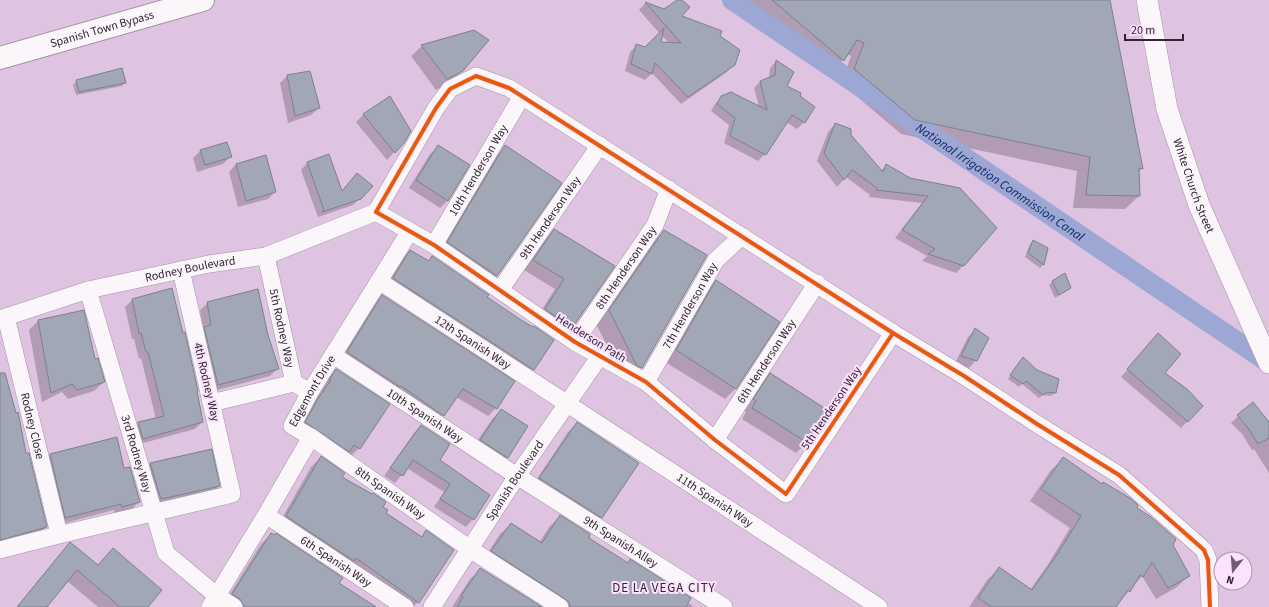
<svg xmlns="http://www.w3.org/2000/svg" width="1269" height="607" font-family="'Source Sans 3',sans-serif">
  <rect width="100%" height="100%" fill="#dec4e0"/>
  <path fill="#0003" fill-rule="evenodd" d="M678,0H681L680,16L719,36L734,64L727,72L681,104L652,73L645,80L625,71L630,52L637,45L645,48L660,34L639,10L645,3L664,10ZM661,35L669,43H659Z
    M743,0H1109L1142,168L1138,173L1139,196L1125,209L1073,208L1077,171L901,134L841,83L851,56L847,54L843,60L830,73Z
    M422,46L462,71L451,82L436,90L411,56Z
    M776,61L786,87L813,108L804,122L797,129L786,122L765,154L758,161L724,143L729,125L711,111L715,104L722,97L759,107L754,88L761,81L769,78L770,68Z
    M287,76L319,108L311,115L288,123L280,83Z
    M77,81L125,82L122,86L76,95L73,85Z
    M390,98L403,143L387,160L356,122L363,115Z
    M835,124L850,135L881,171L886,165L909,179L960,189L963,266L956,273L922,261L927,256L895,238L922,203L869,197L870,195L846,177L837,187L817,161L828,132Z
    M506,146L560,183L496,276L486,287L437,253L495,157Z
    M438,147L448,200L440,208L409,188L430,154Z
    M200,151L230,157L223,164L197,172L193,158Z
    M328,156L341,192L351,181L360,198L353,205L318,217L301,170L307,163Z
    M236,164L275,192L268,199L238,207L229,172Z
    M554,230L614,266L572,327L562,337L536,319L555,289L524,270L545,240Z
    M664,231L706,255L641,368L628,381L624,379L596,324L650,245Z
    M1033,241L1047,249L1043,265L1040,268L1025,257L1030,244Z
    M410,251L428,261L432,257L486,297L533,370L524,379L384,287L401,260Z
    M716,281L736,388L725,399L665,362L705,292Z
    M1053,282L1070,288L1055,298L1049,285Z
    M171,289L202,422L195,429L136,445L131,430L138,423L156,419L141,358L139,359L134,339H132L125,307L132,300Z
    M382,296L496,408L488,416L456,397L443,415L435,424L339,361L374,304Z
    M208,303L278,368L270,376L210,392L197,335L203,329L200,310Z
    M38,321L94,360L104,382L94,391L68,399L62,392L42,402L29,330Z
    M975,330L976,360L969,368L955,363L968,337Z
    M1152,342L1163,373L1188,421L1181,428L1121,377Z
    M1020,362L1055,393L1051,396L1043,395L1039,398L1022,384L1019,387L1008,379Z
    M336,370L388,404L359,448L348,459L295,433L308,409L321,392L319,391L325,381Z
    M4,373L46,527L36,537L0,547V374Z
    M770,374L828,411L807,443L796,453L742,419L746,412L743,410L760,385Z
    M1252,404L1269,423V473L1254,449L1252,450L1242,434L1231,423Z
    M501,411L507,457L500,465L473,447L493,418Z
    M577,423L601,517L592,526L531,488L568,432Z
    M421,426L438,460L473,519L466,527L434,507L444,492L407,468L395,483L384,476L414,433Z
    M211,451L219,486L208,497L150,510L139,475L150,464Z
    M50,455L124,469L139,502L132,509L114,514V510L58,525L43,462Z
    M321,457L341,477L372,495L381,507L384,514L421,537L426,532L453,550L418,602L413,607H400L277,527L311,467Z
    M1063,459L1135,508L1172,545L1189,575L1177,587L1156,599L1142,576L1115,607H969L987,580L999,569L1030,590L1047,566L1070,528L1030,501L1051,470Z
    M560,516L588,538L627,564L630,561L694,607H552L482,562L500,534L511,524L539,543L549,527Z
    M271,534L370,607H226L223,605L261,544Z
    M70,544L98,566L146,607H98L67,581L47,607H17L60,554Z
    M481,569L540,607H452L470,579Z"/>
  <g fill="none" stroke-linecap="round" stroke-linejoin="round">
    <path stroke="#9da7d3" stroke-width="20" id="s1" d="M732,0L1269,363"/>
  </g>
  <path fill="#a2a7b6" stroke="#7d808e" d="M677,0H682L690,7L682,16L722,31L720,36L740,50L735,65L688,97L655,63L652,74L631,64L636,44L645,47L664,28L661,42L681,43L645,2L664,9Z
    M772,0H1110L1143,169L1139,168L1140,196L1086,195L1090,157L915,120L854,69L864,43L857,40L844,61Z
    M474,30L489,40L463,71L447,79L421,45Z
    M776,60L794,72L787,86L801,93L800,96L815,107L805,123L792,115L766,155L730,136L735,118L717,104L721,96L731,92L767,110L760,81L775,75Z
    M122,68L126,83L79,92L76,80Z
    M310,71L320,108L295,116L287,75Z
    M390,96L411,131L404,143L395,153L363,114Z
    M835,123L851,129V135L883,172L886,164L910,178L960,188L997,228L964,266L928,254L935,249L902,230L928,196L876,190L877,188L852,170L844,180L824,153Z
    M227,142L232,157L205,165L200,150Z
    M438,145L470,165L448,201L416,180Z
    M505,145L562,183L497,276L447,242Z
    M329,154L342,191L357,173L373,186L361,199L322,212L324,210L307,162Z
    M266,155L276,192L246,201L236,164Z
    M554,229L615,266L572,328L545,309L564,279L533,260Z
    M664,230L707,255L642,368L637,366L609,310Z
    M1033,240L1048,248L1044,265L1028,253Z
    M410,250L429,261L432,256L489,295L487,297L521,320L533,327L534,326L554,340L534,370L393,278Z
    M1065,273L1071,288L1059,295L1052,281Z
    M716,280L780,322L736,389L676,350Z
    M172,288L183,333L185,332L198,391H197L203,422L143,439L138,422L164,416L148,352H146L141,333H139L132,299Z
    M258,289L268,335L279,369L218,385L204,327L211,325L207,302Z
    M382,295L515,381L497,409L463,389L444,416L401,386L400,387L347,352Z
    M84,310L95,359L98,358L105,382L77,390L72,384L51,393L38,320Z
    M975,328L989,338L977,361L961,356Z
    M1158,333L1181,354L1165,373L1187,389L1203,406L1188,422L1127,369Z
    M1023,357L1037,370L1059,379L1056,393L1047,392L1043,395L1026,381L1023,384L1010,375Z
    M336,369L390,404L360,449L354,445L349,452L305,422L319,397L331,380H329Z
    M0,373H5L16,413L18,412L26,453H29L47,527L0,540Z
    M770,373L829,411L808,443L752,408L756,401L753,399Z
    M1253,402L1269,422V438L1258,444L1248,428L1237,415Z
    M501,409L528,426L508,458L480,440Z
    M577,422L639,463L602,518L539,478Z
    M421,425L450,444L440,460L490,495L474,520L440,499L450,484L413,460L403,476L390,468Z
    M117,437L124,468L130,467L140,502L122,507L121,504L65,518L50,454Z
    M212,449L220,486L161,499L150,463Z
    M321,456L345,473L342,477L372,494L373,493L386,502L383,507L388,510L386,513L422,537L426,530L454,550L419,603L356,558L354,561L286,516Z
    M1063,457L1102,484L1103,482L1130,498L1138,505L1137,508L1151,517L1176,539L1173,545L1190,576L1168,588L1152,562L1143,577L1140,575L1130,592L1128,590L1116,607H992L978,598L999,567L1032,590L1058,553L1081,516L1041,489Z
    M560,515L590,534L589,538L628,563L630,559L691,598L686,607H570L569,602L565,599L491,551L511,523L542,543Z
    M271,533L275,535L276,533L343,578L339,583L376,607H247L243,605L240,599L232,594Z
    M70,542L98,565L113,548L162,590L148,607H120L77,570L47,607H17Z
    M480,568L542,607H457L463,597L461,596Z"/>
  <g fill="none" stroke-linecap="round" stroke-linejoin="round">
    <g stroke="#a692a7" stroke-width="18">
      <g id="minor">
        <path d="M376,212L436,108L450,89L476,76L509,88L893,333L964,376L1037,424L1119,475L1204,550L1208,560L1210,607"/>
        <path d="M376,212L434,245L575,342L646,382L715,440L786,494L893,333"/>
        <path id="s2" d="M434,245L522,96"/>
        <path id="s3" d="M266,256L294,383L310,392"/>
        <path id="s4" d="M379,281L879,607"/>
        <path id="s5" d="M88,290L166,553L217,596L234,607"/>
        <path id="s6" d="M500,290L600,145"/>
        <path id="s7" d="M6,317L59,534"/>
        <path id="s8" d="M0,319L88,290L209,264L266,256L376,212"/>
        <path id="s9" d="M575,342L655,225L669,189"/>
        <path id="s10" d="M333,355L517,476L724,607"/>
        <path id="s11" d="M646,382L716,260L742,236"/>
        <path d="M211,403L294,383"/>
        <path id="s12" d="M311,437L470,549L560,607"/>
        <path id="s13" d="M715,440L817,283"/>
        <path id="s14" d="M266,515L405,607"/>
        <path d="M0,550C77,529 155,513 232,494L181,270"/>
        <path id="s15" d="M210,607L266,515L311,437L292,426L310,392L410,231"/>
        <path id="s16" d="M432,607L517,476L600,356"/>
      </g>
    </g>
    <g stroke="#a692a7" stroke-width="22">
      <g id="tertiary">
        <path id="s17" d="M1147,0L1167,109L1199,205L1269,363"/>
      </g>
    </g>
    <g stroke="#a692a7" stroke-width="24">
      <g id="primary">
        <path id="s18" d="M0,58L203,0"/>
      </g>
    </g>
    <use href="#minor" stroke="#faf6fa" stroke-width="17"/>
    <use href="#tertiary" stroke="#faf6fa" stroke-width="21"/>
    <use href="#primary" stroke="#faf6fa" stroke-width="22"/>
    <g stroke="#fbe3fc" stroke-width="6">
      <path id="cycleway" d="M893,333L786,494L715,440L646,382L575,342L434,245L376,212L436,108L450,89L476,76L509,88L893,333L964,376L1037,424L1119,475L1204,550L1208,560L1210,607"/>
    </g>
    <use href="#cycleway" stroke="#e8590c" stroke-width="4"/>
  </g>
  <g text-anchor="middle" stroke-width="4" stroke-linejoin="round" paint-order="stroke">
    <g font-size="12" fill="#342236" stroke="#fbe3fc">
      <text dy="4" stroke="none"><textPath href="#s18" startOffset="106">Spanish Town Bypass</textPath></text>
      <text dy="4" stroke="none"><textPath href="#s2" startOffset="87">10th Henderson Way</textPath></text>
      <text dy="4" stroke="none"><textPath href="#s17" startOffset="192">White Church Street</textPath></text>
      <text dy="4" stroke="none"><textPath href="#s6" startOffset="88">9th Henderson Way</textPath></text>
      <text dy="4" stroke="none"><textPath href="#s9" startOffset="90">8th Henderson Way</textPath></text>
      <text dy="4" stroke="none"><textPath href="#s8" startOffset="197">Rodney Boulevard</textPath></text>
      <text dy="4" stroke="none"><textPath href="#s11" startOffset="88">7th Henderson Way</textPath></text>
      <text dy="4" stroke="none"><textPath href="#s3" startOffset="74">5th Rodney Way</textPath></text>
      <text transform="translate(591 338) rotate(32)" y="4">Henderson Path</text>
      <text dy="4" stroke="none"><textPath href="#s4" startOffset="112">12th Spanish Way</textPath></text>
      <text dy="4" stroke="none"><textPath href="#s13" startOffset="94">6th Henderson Way</textPath></text>
      <text transform="translate(207 382) rotate(77)" y="4">4th Rodney Way</text>
      <text dy="4" stroke="none"><textPath href="#s15" startOffset="260">Edgemont Drive</textPath></text>
      <text transform="translate(831 408) rotate(-56)" y="4">5th Henderson Way</text>
      <text dy="4" stroke="none"><textPath href="#s10" startOffset="110">10th Spanish Way</textPath></text>
      <text dy="4" stroke="none"><textPath href="#s7" startOffset="112">Rodney Close</textPath></text>
      <text dy="4" stroke="none"><textPath href="#s5" startOffset="171">3rd Rodney Way</textPath></text>
      <text dy="4" stroke="none"><textPath href="#s16" startOffset="151">Spanish Boulevard</textPath></text>
      <text dy="4" stroke="none"><textPath href="#s12" startOffset="97">8th Spanish Way</textPath></text>
      <text dy="4" stroke="none"><textPath href="#s4" startOffset="401">11th Spanish Way</textPath></text>
      <text dy="4" stroke="none"><textPath href="#s10" startOffset="343">9th Spanish Alley</textPath></text>
      <text dy="4" stroke="none"><textPath href="#s14" startOffset="84">6th Spanish Way</textPath></text>
    </g>
    <g font-size="13" font-style="italic" fill="#112a66" stroke="#fbe3fc">
      <text dy="5" stroke="none"><textPath href="#s1" startOffset="324">National Irrigation Commission Canal</textPath></text>
    </g>
    <g font-size="13" letter-spacing="1" fill="#342236" stroke="#fbe3fc">
      <text x="664" y="592">DE LA VEGA CITY</text>
    </g>
  </g>
  <g transform="translate(1233 571) rotate(197)"><circle r="19" fill="#fbe3fc" stroke="#ab96ad"/>
  <path d="M0-3L7 15L0 10L-7 15Z" fill="#705b72"/>
  <text y="-6" font-size="11" font-weight="bold" text-anchor="middle" fill="#342236">N</text>
  </g>
  <path d="M1125 34v6h58v-6" fill="none" stroke="#342236" stroke-width="2"/>
  <text x="1131" y="34" font-size="12" fill="#342236" stroke="#fbe3fc" stroke-width="3" paint-order="stroke">20 m</text>
</svg>
